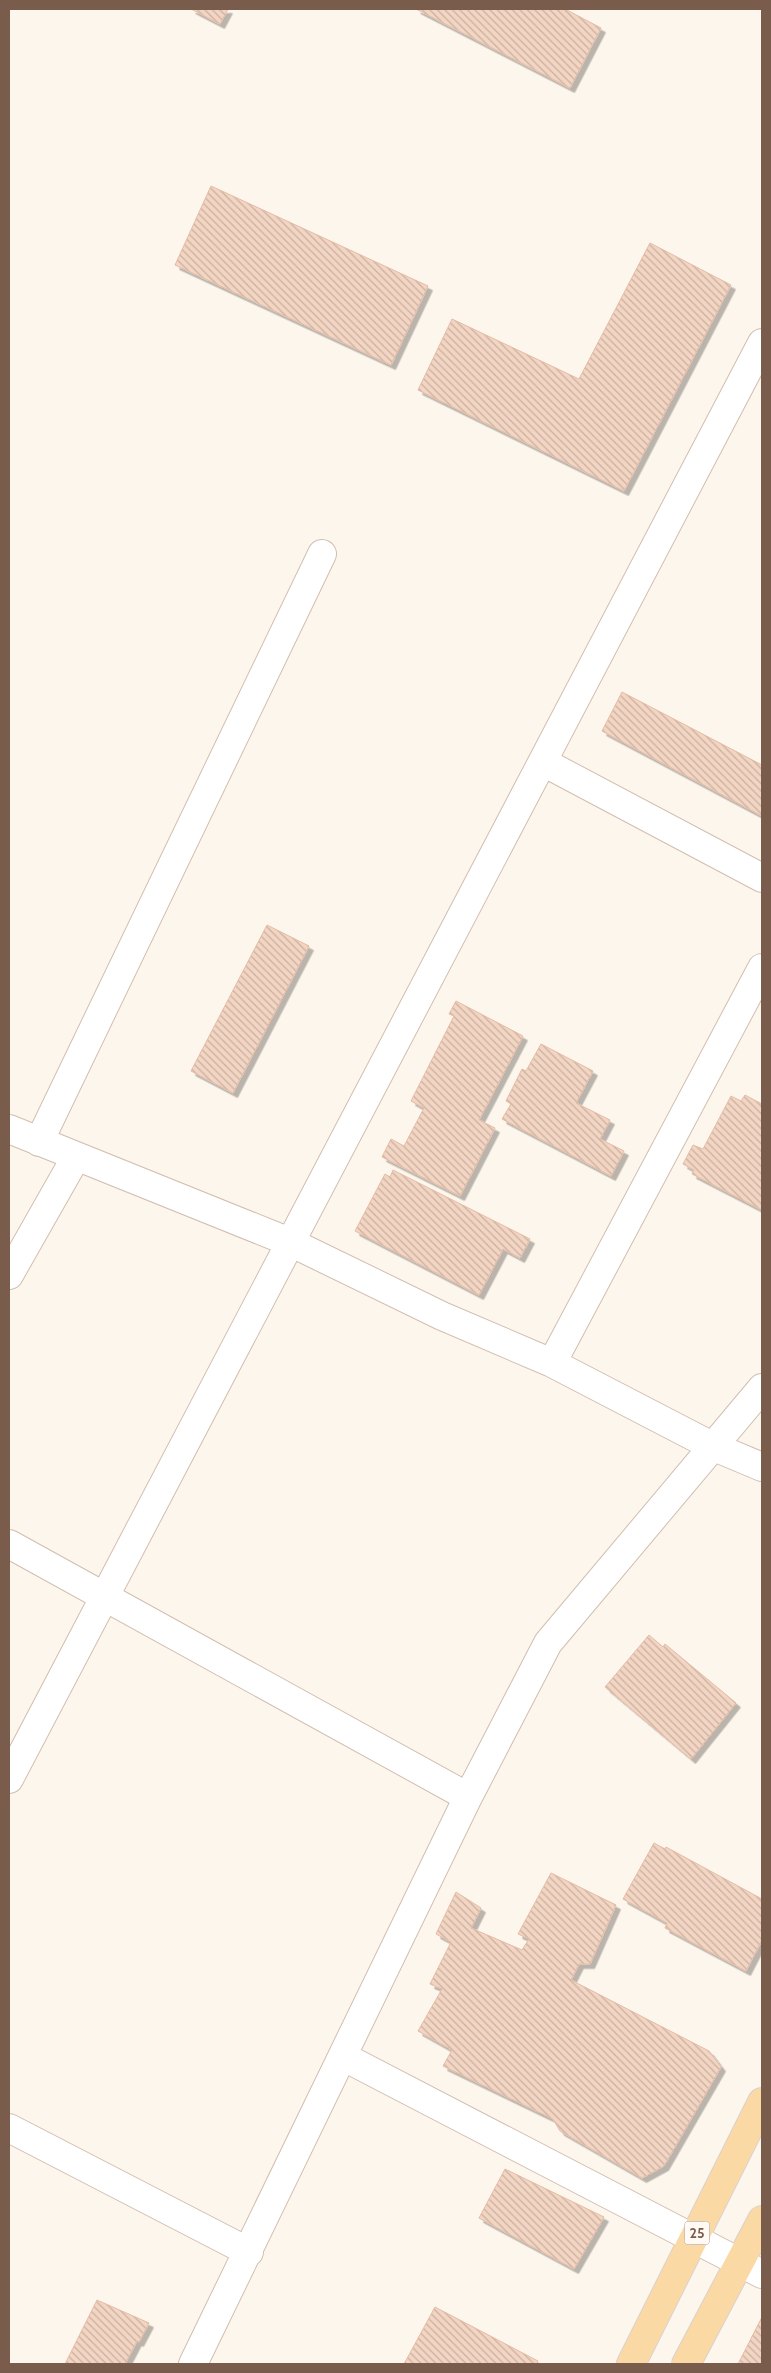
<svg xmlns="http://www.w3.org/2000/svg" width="771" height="2373" font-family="Cabin,sans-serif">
  <defs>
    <pattern id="building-back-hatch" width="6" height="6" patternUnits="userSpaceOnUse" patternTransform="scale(1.25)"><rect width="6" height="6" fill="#f3d5c3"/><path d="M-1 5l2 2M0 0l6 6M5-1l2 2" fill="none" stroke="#cab0a1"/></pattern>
    <filter id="shadow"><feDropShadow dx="4.5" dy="4.5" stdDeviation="0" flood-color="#0004"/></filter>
  </defs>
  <rect width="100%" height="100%" fill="#fdf6ec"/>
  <path fill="url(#building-back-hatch)" stroke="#e6bba3" filter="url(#shadow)" d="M191,9H228L220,24Z
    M416,9H565L601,28L570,88Z
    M211,186L428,286L391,365L175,265Z
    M650,243L731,285L624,491L418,390L452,319L579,379Z
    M622,692L762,765V816L602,731Z
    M267,925L309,946L233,1093L191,1071Z
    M456,1001L523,1036L479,1120L495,1128L460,1196L382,1157L391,1139L404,1146L424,1108L411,1101L454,1016L449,1014Z
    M541,1044L593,1071L576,1103L610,1120L600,1139L624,1151L611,1176L502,1119L511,1104L506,1101L522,1069L526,1071Z
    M745,1095L762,1104V1210L692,1174L694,1170L683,1164L693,1145L703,1149L731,1096L741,1101Z
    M393,1170L530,1239L520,1258L503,1249L479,1295L355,1231L385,1174L390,1177Z
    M649,1635L663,1647L665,1644L736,1703L691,1759L605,1687Z
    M654,1843L665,1849L666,1847L762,1899V1940L746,1971L665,1928L667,1923L623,1899Z
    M551,1873L616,1905L590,1964H579L571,1980L709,2051L721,2067L664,2166L642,2178L560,2131L553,2119L443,2066L452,2050L418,2031L442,1989L430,1984L451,1942L436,1934L456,1892L481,1908L471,1928L522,1950L529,1939L518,1934Z
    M505,2169L604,2217L574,2269L479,2218Z
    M97,2300L149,2323L139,2342L137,2341L125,2364H65Z
    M435,2307L538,2361L537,2364H404Z
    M762,2317V2364H738Z"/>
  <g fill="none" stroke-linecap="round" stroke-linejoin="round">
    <g stroke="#d1beb0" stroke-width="30">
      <path id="minor" d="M543,762L762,878
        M9,1129L292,1243L442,1316L552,1363L712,1446L762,1467
        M39,1142L322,554
        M9,1275L76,1157
        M552,1363L762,968
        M9,1544L468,1797
        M9,1779L762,343
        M344,2057L762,2274
        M9,2128L249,2252
        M193,2364L468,1797L548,1643L762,1388"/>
    </g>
    <g stroke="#dad1cd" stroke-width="30">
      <path id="major" d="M631,2364L762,2102
        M686,2364L762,2220"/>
    </g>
    <use href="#minor" stroke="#fff" stroke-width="28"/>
    <use href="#major" stroke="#fbd9a5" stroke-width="28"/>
  </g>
  <g text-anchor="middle" stroke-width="4.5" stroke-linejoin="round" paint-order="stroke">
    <rect fill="#fffaf3" stroke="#a28b7f" stroke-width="1" x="684.5" y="2221.5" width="25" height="23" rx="4"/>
    <g font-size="14" font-weight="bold" fill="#7a5c4d">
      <text x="697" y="2238">25</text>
    </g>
  </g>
  <rect width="771" height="2373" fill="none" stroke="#7a5c4d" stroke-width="20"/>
</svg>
